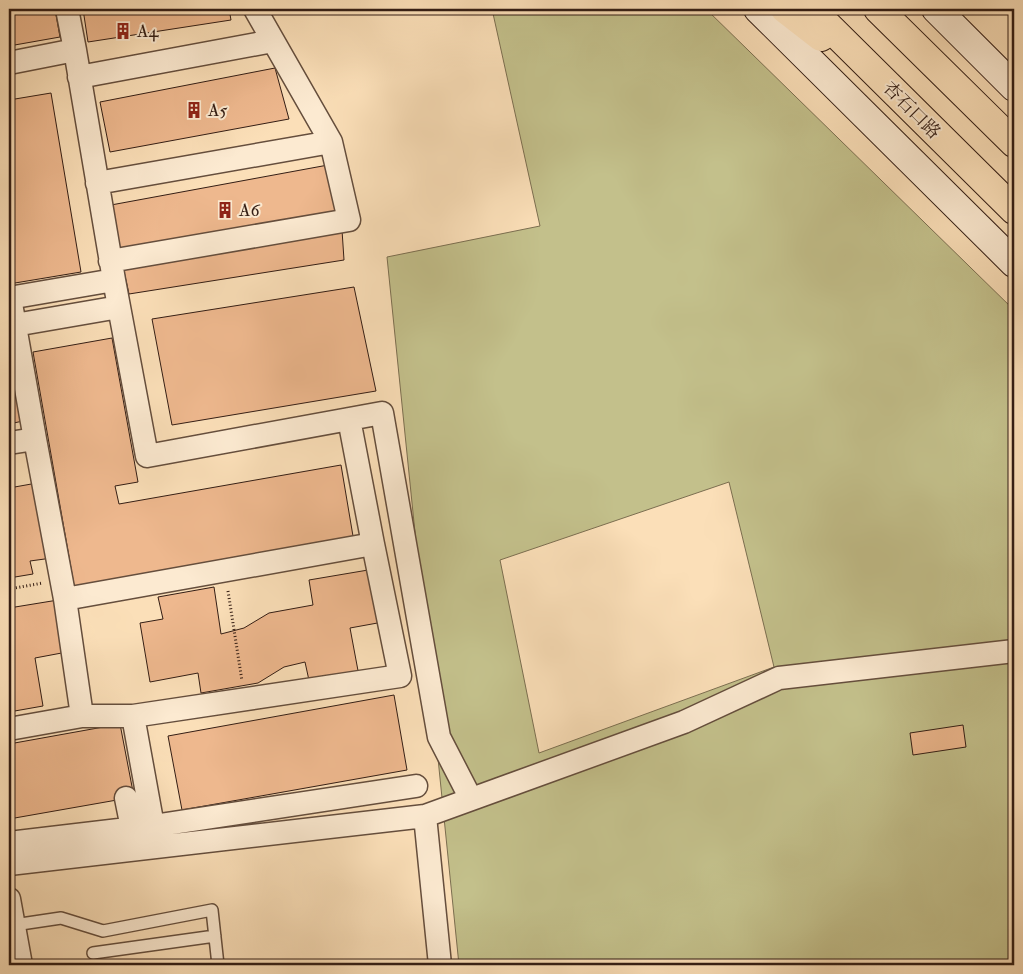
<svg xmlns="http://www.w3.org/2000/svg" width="1023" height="974" font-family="'IM FELL Double Pica','Noto Serif SC',serif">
  <rect width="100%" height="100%" fill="#fbdfb8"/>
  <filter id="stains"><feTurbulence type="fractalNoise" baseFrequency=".004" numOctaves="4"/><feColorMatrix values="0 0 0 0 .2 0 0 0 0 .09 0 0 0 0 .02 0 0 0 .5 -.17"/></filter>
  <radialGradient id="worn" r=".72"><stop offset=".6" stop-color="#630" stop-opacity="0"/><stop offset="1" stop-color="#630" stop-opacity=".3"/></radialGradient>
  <path fill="#c3c08b" stroke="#7b6e50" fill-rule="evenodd" d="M492,9H706L1014,310V965H459L387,257L540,226ZM729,482L774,667L539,753L500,560Z"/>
  <path fill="#eeb88e" stroke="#331d14" d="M9,9H55L60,37L9,46Z
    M83,9H229L231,20L88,42Z
    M275,68L289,119L110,152L100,102Z
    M51,93L81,272L9,284V100Z
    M328,165L338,214L120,250L111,205Z
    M342,230L344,260L129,294L123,267Z
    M354,287L376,391L172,425L152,319Z
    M112,338L138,482L115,486L119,504L341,465L354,542L75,591L33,352Z
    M9,346L23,421L9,424Z
    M37,483L52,558L30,561L33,574L9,578V488Z
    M374,569L383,622L350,628L359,676L310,685L305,662L284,667L258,683L201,693L198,673L150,682L140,623L163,619L158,597L214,587L221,634L244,628L269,613L313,605L309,580Z
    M58,600L67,652L35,658L43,706L9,712V608Z
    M394,695L407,770L182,810L168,736Z
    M120,724L134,797L9,819V744Z
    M963,725L966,747L913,755L910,733Z"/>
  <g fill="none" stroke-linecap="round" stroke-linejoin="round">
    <g stroke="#654e3d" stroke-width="14">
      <path id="lane" d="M14,925L61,918L103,931L212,910L218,965
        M93,953L215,936"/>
    </g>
    <g stroke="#654e3d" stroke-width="25">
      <path id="street" d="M67,9L75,50
        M9,63L75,50L114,280L147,456L382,413L439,737L471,799
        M79,77L273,41
        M97,183L331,142L255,9
        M110,261L349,220L331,142
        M9,298L114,280
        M9,326L119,307
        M9,443L35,439L10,298
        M65,599L373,544L349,419
        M82,716H133L400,676L373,544
        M133,716L153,826L416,786
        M9,729L82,716L65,599L35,439
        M126,798L132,828
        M425,816L440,965
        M9,843L153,826
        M9,864L425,816L684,722L779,678L1014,651
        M9,899L21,965"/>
    </g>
    <g stroke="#331d14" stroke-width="30">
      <path id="secondary" d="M758,9L1014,263
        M936,9L1014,87"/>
    </g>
    <g stroke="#331d14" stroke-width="30">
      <path id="primary" d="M785,9L821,37
        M811,9L1014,210
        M878,9L1014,143"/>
    </g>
    <path stroke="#331d14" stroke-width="3" stroke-dasharray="1 2.5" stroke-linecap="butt" d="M9,589L43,583
      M228,591L242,681"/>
    <use href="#lane" stroke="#fcead1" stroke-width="11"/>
    <use href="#street" stroke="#fcead1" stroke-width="22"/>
    <use href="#secondary" stroke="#fcead1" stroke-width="28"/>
    <use href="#primary" stroke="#fbdfb8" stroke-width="28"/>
  </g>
  <defs>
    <g id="building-bare" transform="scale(1.35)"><path d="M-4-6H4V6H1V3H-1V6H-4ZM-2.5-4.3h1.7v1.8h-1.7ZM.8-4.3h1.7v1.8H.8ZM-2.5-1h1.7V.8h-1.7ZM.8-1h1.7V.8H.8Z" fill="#8f2418" stroke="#fcead1" stroke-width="2.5" paint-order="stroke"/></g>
  </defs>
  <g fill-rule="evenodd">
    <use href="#building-bare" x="123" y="31"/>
    <use href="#building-bare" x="194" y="110"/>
    <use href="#building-bare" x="225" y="210"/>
  </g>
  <g text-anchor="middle" stroke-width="4" stroke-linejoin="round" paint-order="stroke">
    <g font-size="18" fill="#331d14" stroke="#fcead1" text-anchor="start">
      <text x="137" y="37">A4</text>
      <text x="208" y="116">A5</text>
      <text x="239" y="216">A6</text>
    </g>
    <g font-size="18" fill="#331d14" stroke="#fcead1">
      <text transform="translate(912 110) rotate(45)" y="6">杏石口路</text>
    </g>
  </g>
  <rect width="1023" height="974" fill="none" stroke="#fbdfb8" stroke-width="30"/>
  <rect x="10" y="10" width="1003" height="954" fill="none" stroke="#331d14" stroke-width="2.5"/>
  <rect x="15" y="15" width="993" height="944" fill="none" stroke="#331d14"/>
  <rect width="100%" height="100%" filter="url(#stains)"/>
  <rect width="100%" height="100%" fill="url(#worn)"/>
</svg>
